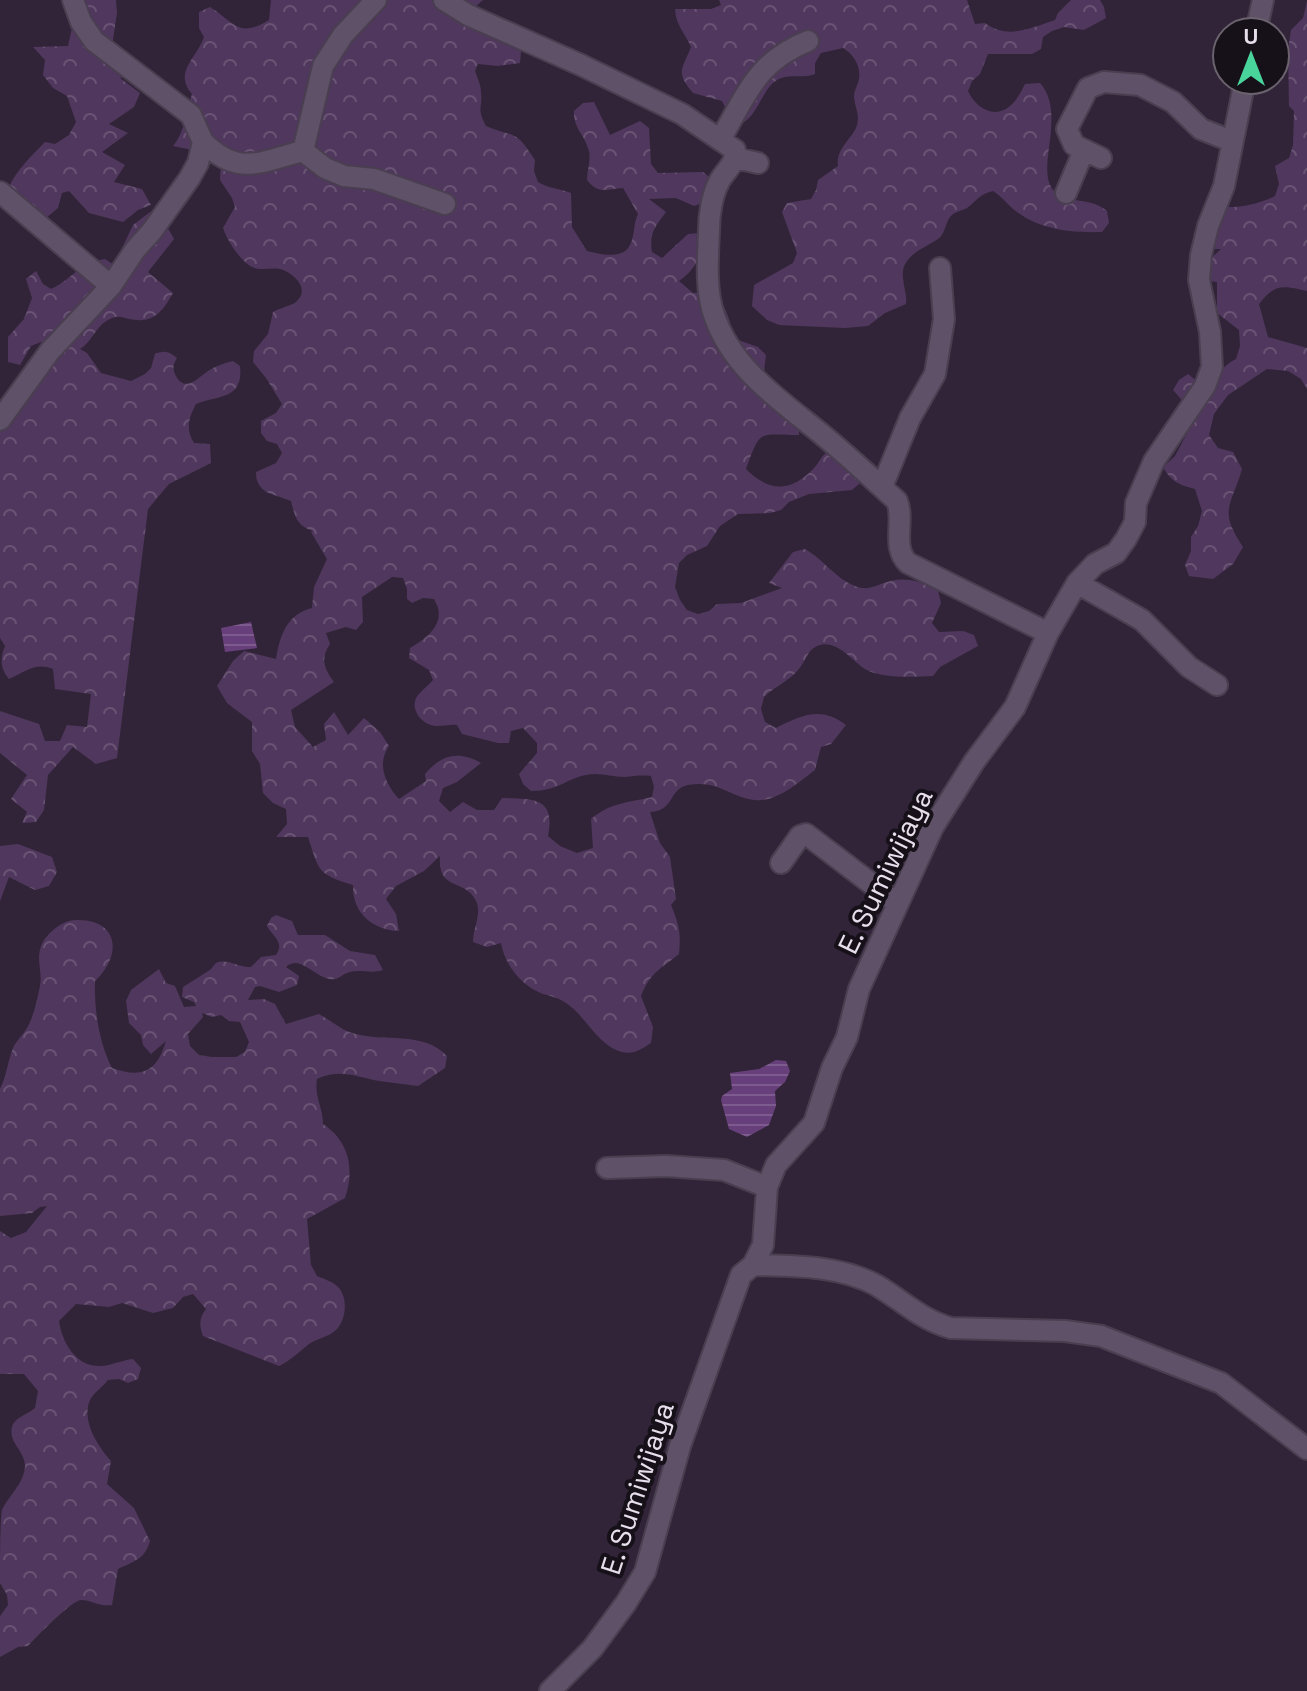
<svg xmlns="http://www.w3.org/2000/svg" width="1307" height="1691" font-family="'Space Grotesk',sans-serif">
  <defs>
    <pattern id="forest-crowns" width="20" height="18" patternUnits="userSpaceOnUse" patternTransform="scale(2)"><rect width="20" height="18" fill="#50375d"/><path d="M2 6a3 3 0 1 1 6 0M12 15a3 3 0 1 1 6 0" fill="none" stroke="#695474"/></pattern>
    <pattern id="water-rules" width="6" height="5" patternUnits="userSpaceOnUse" patternTransform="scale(2)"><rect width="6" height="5" fill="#67407b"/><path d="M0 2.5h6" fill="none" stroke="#7d5b8e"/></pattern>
  </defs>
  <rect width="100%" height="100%" fill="#312438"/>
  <path fill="url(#forest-crowns)" fill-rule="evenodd" d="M78,0H116L117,13L112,46L131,74L120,78L140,93L134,107L109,124L128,133L102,152L125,165L114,182L142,189L151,205L138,210L123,222L89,213L69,191L62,193L58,208L46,218L27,200L15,205L8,190C13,174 32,155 45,142L55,144L69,135L76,122L67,96L53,88L43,75L45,60L33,47L68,46Z
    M271,0H483L475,7L476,18L522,40L520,63L498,66L478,64L475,71C477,77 481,85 481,92C483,108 476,108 486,126C517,139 514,128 535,160L534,171L538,182C549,189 559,188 571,193L572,227L587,251C599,254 623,260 630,245C635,236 633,224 638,214L623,188C606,189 599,195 587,180C587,169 592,158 588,148C583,133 573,127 574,111L583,103L594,102L610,135L640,121L649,128L651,164L658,173L703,172L713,180L705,202L694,206L676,198L649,199L666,212C655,227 649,233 652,252L662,258L688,234L700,233C701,257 698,267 679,281L693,293C724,288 728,316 735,339L758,347L766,355L763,379L799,422V435C758,435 761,428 746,469C766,489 786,494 809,473C825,459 817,454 842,444L853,447L858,458L860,483L852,490L809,494L789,502L781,510L770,513L738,514L720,526L707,546L687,555L679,563L675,587L680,600L687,610L698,614L709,611L717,604L741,603L782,588L769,583L793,552L805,549C823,559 836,579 855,586C869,592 877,584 891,581C907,577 925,582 938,591L941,603L932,623L939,632L963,631L974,635L978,646L940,667L933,676C914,677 882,679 865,669C851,660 836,638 817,646C807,650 805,663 798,670C789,681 774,687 764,697L761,709L765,722L776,728C802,715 821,706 846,725L831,744L821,747L815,770C799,782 776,803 754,800C729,797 719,780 688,785C668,789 675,811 650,812L660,843L670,857L676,899L671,905C679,925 681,931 679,954C660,970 651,971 641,996L653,1027L651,1043C642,1049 633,1055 622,1052C597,1045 586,1016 566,1003C559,998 551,996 543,994C521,986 505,965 501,943L487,947L473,942C473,929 481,915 477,903C467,877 437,893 440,856L424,871L396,886L386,899L396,914L399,931C373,930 352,913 353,885C317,874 319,871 308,837H276L287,824L286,809L273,803L263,793L260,764L252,751V722L227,703L217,686L233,661L244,651L276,659C280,635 287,614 312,608L314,587L327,559L311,532L313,531C297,526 295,517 291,501C274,494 256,494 256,472L276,463L282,453L277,444L267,441L261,433V421L276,413L282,404L266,378L253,362L254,351L268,334L273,312C280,308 290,306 296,302C310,290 296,275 283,270C273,266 263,272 252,267C240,261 227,240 223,228L235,207L232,198L220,180L221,160L212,154L173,146C185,132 186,112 192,94C173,72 197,58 204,37L199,28V12L210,7C234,22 238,39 269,20ZM392,577L403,578L407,589V599L412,603L423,598L434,599C448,621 429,637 410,648L409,658L429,670L433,680C429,685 423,689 419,694C407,707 422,726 437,726C444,726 451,724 457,725L462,734L498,743H509L511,731L523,728L537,743V753L519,774L523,784L531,791C559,791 565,779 586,775C600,772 611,777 625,777C634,776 641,775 651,776L654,787L652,797C628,803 611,802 591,819L593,848L577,853L560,846L548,836C556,796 532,799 502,798L494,810H477L463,802L450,812L439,801L443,788L457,782L481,763C458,750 441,755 425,774L426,781L399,799C386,785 376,764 389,746L380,732L364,718L348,735L334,712L324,724L326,740L313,747L295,727L291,710L334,682C324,669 320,658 330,644L326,633L346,627L356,630L363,622L362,597Z
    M719,0H967L975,24L985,23C1008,40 1030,28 1055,20L1058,13L1071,0H1100L1104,7L1106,18L1084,30L1064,27L1052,31L1043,37L1041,49L1032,54H988L980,74L972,81L968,91C975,107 994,120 1010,106C1017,100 1021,92 1025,84L1040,83C1068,114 1033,172 1055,192C1068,204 1091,197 1107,211L1109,223L1102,232C1073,233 1041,230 1017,212C1008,206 1003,197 993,191C978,195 978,200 967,208C962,211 955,211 950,217C945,224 945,234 938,239C928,246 915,250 907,261C897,274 908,291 906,304L885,313L868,326L845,328L779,325L767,320L752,306L754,285L793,263L797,253L782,212L787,203L811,199L816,190L818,180L838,166C836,149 849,142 856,128C861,116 855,108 854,97C854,90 858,85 859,79C861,65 853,54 843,48L821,53L815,63V74C803,79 789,73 777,80C760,90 760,118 735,127L722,101L693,93C675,72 682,70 691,47C685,33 676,26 675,9H711L721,5Z
    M1307,1V291C1283,286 1275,283 1259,304L1268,337L1307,348V389L1301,379L1288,371L1267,369L1228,395L1214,414L1209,435L1218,448L1233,452L1242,469C1231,507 1218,509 1243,547L1233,564L1213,579L1189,576L1185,565L1191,551V537L1198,526L1202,511L1195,489C1180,485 1171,482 1163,467L1175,456L1193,422L1188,407L1173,390L1179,380L1188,374L1203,386C1216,378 1222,366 1236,359L1240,346L1239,330L1217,313V282L1202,280L1207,262L1221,249H1206L1214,206C1236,209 1256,205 1275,196L1279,184L1275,166L1289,158L1293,145L1294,111L1289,106L1288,50L1291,30L1303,18Z
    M150,212L161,216L174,239L148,272L173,293C162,312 154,324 129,319C122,317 118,315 110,319C96,325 93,341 80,349L87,353L101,373L131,381L145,374L151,368L155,354C164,350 169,351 177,358C173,365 172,369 176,376C185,393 198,378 208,371C216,366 224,363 233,361L240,366C244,401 215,395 196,404C189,417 185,429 194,443L210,444L211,463L169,484L148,509L117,758L96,764L73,747L48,775L44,810L36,822L22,823L27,812L11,799L27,775L0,753V711L39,724L45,741H60L67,725L87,727L91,694L55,689L53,669C34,662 26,672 9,679C0,669 0,658 5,646L0,638V404L62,348L41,342L31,346L20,365L8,362V337L24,319L32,298L26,279L36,271L43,284L51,289C73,279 78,263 105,259L114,265L133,225Z
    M18,844L52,857L57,872L49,886L35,890L9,877L0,901V846Z
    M276,915L292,921L298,935H325L350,951L375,955L383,970C371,974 361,969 350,972C339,975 339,982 326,978C312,974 299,955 286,967L299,976L297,985L279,992L260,986L255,987L248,1000L264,999L275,1004L286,1024L319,1014C330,1020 340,1029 352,1033C383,1043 423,1030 447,1056L445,1068L418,1086C405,1084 392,1083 379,1081C357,1077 339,1068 317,1079C314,1097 323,1107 323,1124C349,1141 355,1169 345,1198L307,1219L311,1265L317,1276C324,1279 334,1282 339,1288C348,1299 346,1319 337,1329C329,1337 318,1338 309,1344C299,1352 291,1360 279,1366L203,1336C199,1325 199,1318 206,1309L193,1294L183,1297L173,1308L153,1313L122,1303L109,1307L76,1304L59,1321C62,1342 76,1368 102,1366C113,1365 122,1360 133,1359L141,1368L138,1379L128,1383L119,1379L108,1380C103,1387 94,1392 90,1400C81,1421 98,1446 111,1461L107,1484L134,1508L150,1541C145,1559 135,1561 118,1569L112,1605C99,1607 92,1600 81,1600C72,1600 35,1638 28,1646L18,1647L0,1657V1616L8,1605L7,1595L0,1583C0,1570 0,1520 2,1510C9,1495 23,1485 25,1467C26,1452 8,1443 12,1427C14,1418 28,1414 35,1408L38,1391L24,1374H0V1231L11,1238L26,1232L47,1206L40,1207L32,1213L0,1216V1089C7,1075 8,1060 13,1048C16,1041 23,1035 27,1028C34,1016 37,1000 40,986C43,972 35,959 42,944C48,932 63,920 76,920C120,919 122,956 95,981C94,1009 99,1043 112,1068C143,1079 157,1071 166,1041L151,1054L143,1045L141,1035L129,1023L126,1001L131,990L159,969L166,983L175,986L184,1007L196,1006L194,1002L182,997L183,987L210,970L216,963C228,958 238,968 251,967L261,957L276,955C285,942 273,937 267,926L271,918ZM202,1013L212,1017L221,1015L229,1021L240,1022L249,1042L245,1052L236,1057H212L199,1055L190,1046L188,1034L203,1017Z"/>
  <path fill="url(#water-rules)" d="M251,622L257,648L225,652L221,628Z
    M776,1060L786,1061L790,1071L785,1082L775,1091L776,1106L769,1125L747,1137L729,1129L721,1100L722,1096L732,1089L730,1073L759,1069Z"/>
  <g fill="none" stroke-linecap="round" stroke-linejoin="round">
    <g stroke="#4a3f50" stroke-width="24">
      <path id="minor" d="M444,0L468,15L581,65L682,114L735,150C736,165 725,170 719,182C712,195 709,215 709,230C708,257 705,289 714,315C730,363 771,394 809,424C840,448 868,475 897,501C905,521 891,547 908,563L1048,633
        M1256,32L1263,0
        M720,140C747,94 756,62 808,41
        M203,142C239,177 259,162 303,151
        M303,151L323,66L343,35L376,0
        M303,151L325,168L344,176L374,179L445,204
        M736,158L758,163
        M1101,158L1074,145L1067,129L1088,88L1104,82L1140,85L1173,102L1201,129L1231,141
        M0,192L111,286
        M1066,193L1084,150
        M0,420L50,351L111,286L135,250L152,231L189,179L198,163L203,142L191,115L94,41L81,22L73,0
        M882,487L910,418L935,374L944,319L940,268
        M1077,583L1142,620L1189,667L1217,685
        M781,863L800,836L806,834L898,904
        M607,1168L666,1166L724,1170L767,1187
        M753,1265C793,1266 839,1265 876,1285C902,1300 921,1320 951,1328L1065,1331L1101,1336L1221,1383L1307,1449
        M550,1691L592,1649L626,1603L645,1572L680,1446L741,1275L753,1265L763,1245L767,1187L776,1165L814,1123L832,1068L847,1037L859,989L933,827L974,762L1015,707L1048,633L1077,583L1095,564L1116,553L1126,539L1135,522L1136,503L1154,461L1205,386L1212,367L1210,332L1199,280L1201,255L1208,226L1224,186L1245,80"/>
    </g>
    <use href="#minor" stroke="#5f5167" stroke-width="20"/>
  </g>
  <g text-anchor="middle" stroke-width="8" stroke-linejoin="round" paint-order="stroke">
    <g font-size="28" fill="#e7dfeb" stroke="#161019">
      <text transform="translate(885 871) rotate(-64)" y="10">E. Sumiwijaya</text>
      <text transform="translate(637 1488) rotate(-72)" y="10">E. Sumiwijaya</text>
    </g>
  </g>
  <g transform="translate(1251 56)"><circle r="38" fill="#161019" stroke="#6a636d" stroke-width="2"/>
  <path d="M0-6L14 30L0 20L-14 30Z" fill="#49d49c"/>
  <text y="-12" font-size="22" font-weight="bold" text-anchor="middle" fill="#e7dfeb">U</text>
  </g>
</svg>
